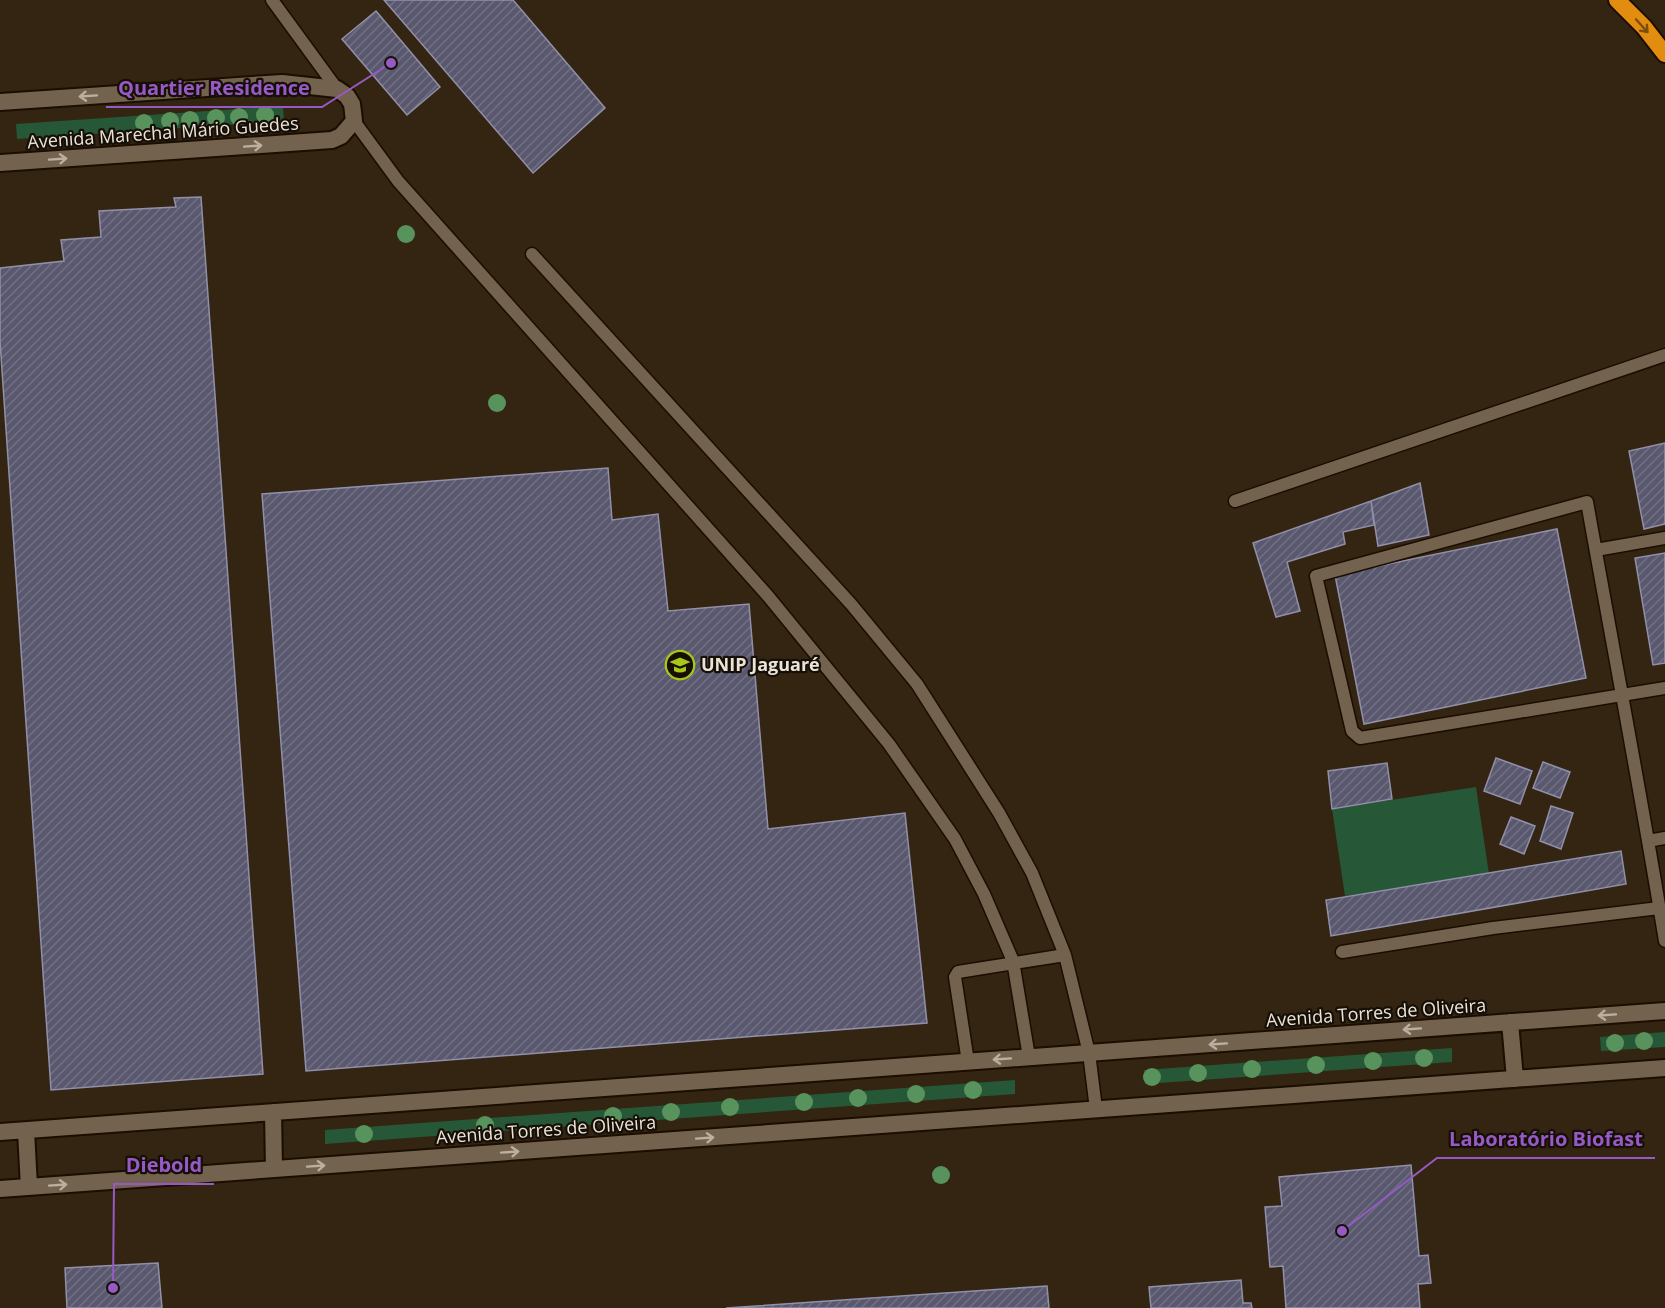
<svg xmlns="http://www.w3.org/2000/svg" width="1665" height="1308" font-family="'Open Sans',sans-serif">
  <defs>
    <pattern id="building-hatch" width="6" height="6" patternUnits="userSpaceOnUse" patternTransform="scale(1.5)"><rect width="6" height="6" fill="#59586f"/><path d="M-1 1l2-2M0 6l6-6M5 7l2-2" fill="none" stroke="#717083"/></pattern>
  </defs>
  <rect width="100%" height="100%" fill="#332511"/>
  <path fill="#265837" d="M283,106L284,121L17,139L16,124Z
    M1476,787L1489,874L1345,896L1332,809Z
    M1665,1032V1047L1601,1051L1600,1037Z
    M1452,1048V1062L1145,1084L1144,1070Z
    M1015,1080V1094L325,1144V1130Z"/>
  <path fill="url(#building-hatch)" stroke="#9190aa" stroke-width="1.5" d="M384,0H513L605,108L533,173Z
    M376,11L440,87L407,115L342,39Z
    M201,197L263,1074L51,1090L0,341V268L64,261L61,240L101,237L99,211L176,207L174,198Z
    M1665,443V524L1644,529L1629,451Z
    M608,468L612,520L658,514L668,611L749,604L768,829L905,813L927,1023L306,1071L262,494Z
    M1420,483L1429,535L1378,546L1371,501Z
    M1371,501L1374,525L1343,532L1345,544L1287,562L1300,611L1276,617L1253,543Z
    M1557,529L1586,678L1364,724L1335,575Z
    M1665,553V663L1653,665L1635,558Z
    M1496,758L1532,771L1520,804L1484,791Z
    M1543,762L1570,772L1560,798L1533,788Z
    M1387,763L1392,799L1332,809L1328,771Z
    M1551,806L1573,813L1561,849L1540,841Z
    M1511,817L1535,826L1524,854L1500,844Z
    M1621,851L1626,884L1331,936L1326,900Z
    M1411,1165L1419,1256L1428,1255L1431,1283L1418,1284L1420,1308H1286L1283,1266L1270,1267L1265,1207L1282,1206L1279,1177Z
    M158,1263L162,1308H67L65,1268Z
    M1241,1280L1243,1303H1251L1252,1308H1151L1149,1287Z
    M1047,1286L1049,1308H726Z"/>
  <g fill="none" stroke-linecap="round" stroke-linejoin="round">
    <g stroke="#1b0e00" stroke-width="15">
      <path id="service" d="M272,0L337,89
        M354,121L398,181L768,596L889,744L955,839L984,894L1013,961L1029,1057
        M532,254L851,604L917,684L999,813L1032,873L1065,955L1089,1053L1096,1109
        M1235,501L1665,355
        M1596,550L1665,538
        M1665,688L1360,738L1352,731L1316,576L1587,502C1613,648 1641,794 1665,941
        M1648,841L1665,838
        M1342,952L1493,928L1659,908
        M968,1062L955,977L958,972L1065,955"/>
    </g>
    <g stroke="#1b0e00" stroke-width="20">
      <path id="minor" d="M0,102L282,83L337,89L347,96L352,104L354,121L341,136L332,140L0,163"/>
    </g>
    <g stroke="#1b0e00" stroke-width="20">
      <path id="tertiary" d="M1510,1022L1515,1079
        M273,1112L274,1169
        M26,1131L29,1187
        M0,1132L1665,1011
        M0,1189L1665,1068"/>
    </g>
    <g stroke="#1b0e00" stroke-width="20">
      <path id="trunk" d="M1617,0L1644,27L1665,54"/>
    </g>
    <use href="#service" stroke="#73624d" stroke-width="12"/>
    <use href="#minor" stroke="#73624d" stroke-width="16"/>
    <use href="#tertiary" stroke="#73624d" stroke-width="16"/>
    <use href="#trunk" stroke="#e28d10" stroke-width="16"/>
  </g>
  <g fill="#58925d">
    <circle cx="265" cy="115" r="9"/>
    <circle cx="239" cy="117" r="9"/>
    <circle cx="216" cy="118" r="9"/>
    <circle cx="190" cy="120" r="9"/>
    <circle cx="170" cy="121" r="9"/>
    <circle cx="144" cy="123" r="9"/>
    <circle cx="406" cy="234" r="9"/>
    <circle cx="497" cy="403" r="9"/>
    <circle cx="1644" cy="1041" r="9"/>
    <circle cx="1615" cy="1043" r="9"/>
    <circle cx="1424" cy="1058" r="9"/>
    <circle cx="1373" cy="1061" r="9"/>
    <circle cx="1316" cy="1065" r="9"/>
    <circle cx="1252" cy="1069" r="9"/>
    <circle cx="1198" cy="1073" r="9"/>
    <circle cx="1152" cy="1077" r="9"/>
    <circle cx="973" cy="1090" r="9"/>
    <circle cx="916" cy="1094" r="9"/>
    <circle cx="858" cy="1098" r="9"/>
    <circle cx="804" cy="1102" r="9"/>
    <circle cx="730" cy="1107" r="9"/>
    <circle cx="671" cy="1112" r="9"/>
    <circle cx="613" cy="1116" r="9"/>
    <circle cx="485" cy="1125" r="9"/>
    <circle cx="364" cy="1134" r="9"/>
    <circle cx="941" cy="1175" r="9"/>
  </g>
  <defs><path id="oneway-shaft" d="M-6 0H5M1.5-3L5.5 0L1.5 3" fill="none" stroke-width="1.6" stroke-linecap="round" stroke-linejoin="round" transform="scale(1.5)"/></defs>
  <use stroke="#7c4e0c" href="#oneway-shaft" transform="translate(1642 26) rotate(48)"/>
  <g stroke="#bcafa0">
    <use href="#oneway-shaft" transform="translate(88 96) rotate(176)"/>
    <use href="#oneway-shaft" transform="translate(253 146) rotate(-4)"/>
    <use href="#oneway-shaft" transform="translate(58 159) rotate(-4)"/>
    <use href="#oneway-shaft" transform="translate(1607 1015) rotate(176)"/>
    <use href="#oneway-shaft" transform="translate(1412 1029) rotate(176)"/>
    <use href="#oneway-shaft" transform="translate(1218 1044) rotate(176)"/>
    <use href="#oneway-shaft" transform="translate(1002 1059) rotate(176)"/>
    <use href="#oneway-shaft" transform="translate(705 1138) rotate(-4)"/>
    <use href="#oneway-shaft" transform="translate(510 1152) rotate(-4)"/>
    <use href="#oneway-shaft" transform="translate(316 1166) rotate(-4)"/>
    <use href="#oneway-shaft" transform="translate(58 1185) rotate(-4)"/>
  </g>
  <defs>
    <g id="university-ring" transform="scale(1.5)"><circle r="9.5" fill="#160f07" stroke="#a9c719" stroke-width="1.5"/><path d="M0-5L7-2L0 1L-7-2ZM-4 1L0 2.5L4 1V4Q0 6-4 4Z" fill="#a9c719"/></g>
  </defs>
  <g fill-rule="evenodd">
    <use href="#university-ring" x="680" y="665"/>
  </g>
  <g text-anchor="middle" stroke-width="4.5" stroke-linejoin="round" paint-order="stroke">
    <g font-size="18" fill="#ece3d7" stroke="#160f07">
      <text transform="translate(163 133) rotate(-4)" y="6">Avenida Marechal Mário Guedes</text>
      <text transform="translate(1376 1013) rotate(-4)" y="6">Avenida Torres de Oliveira</text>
      <text transform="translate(546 1130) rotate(-4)" y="6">Avenida Torres de Oliveira</text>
    </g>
    <g font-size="18" font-weight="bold" fill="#ece3d7" stroke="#160f07" text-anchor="start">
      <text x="701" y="671">UNIP Jaguaré</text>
    </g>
  </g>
  <path fill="none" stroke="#975ac5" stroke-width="2" d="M391 63L322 107H106M1342 1231L1437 1158H1655M113 1288L114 1184H214"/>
  <g fill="#975ac5" stroke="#160f07" stroke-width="2">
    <circle cx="391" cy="63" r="6"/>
    <circle cx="1342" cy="1231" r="6"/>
    <circle cx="113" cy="1288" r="6"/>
  </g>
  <g font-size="20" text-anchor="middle" font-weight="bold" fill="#975ac5" stroke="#160f07" stroke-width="4.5" stroke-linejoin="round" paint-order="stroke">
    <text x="214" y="95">Quartier Residence</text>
    <text x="1546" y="1146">Laboratório Biofast</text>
    <text x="164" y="1172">Diebold</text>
  </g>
</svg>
